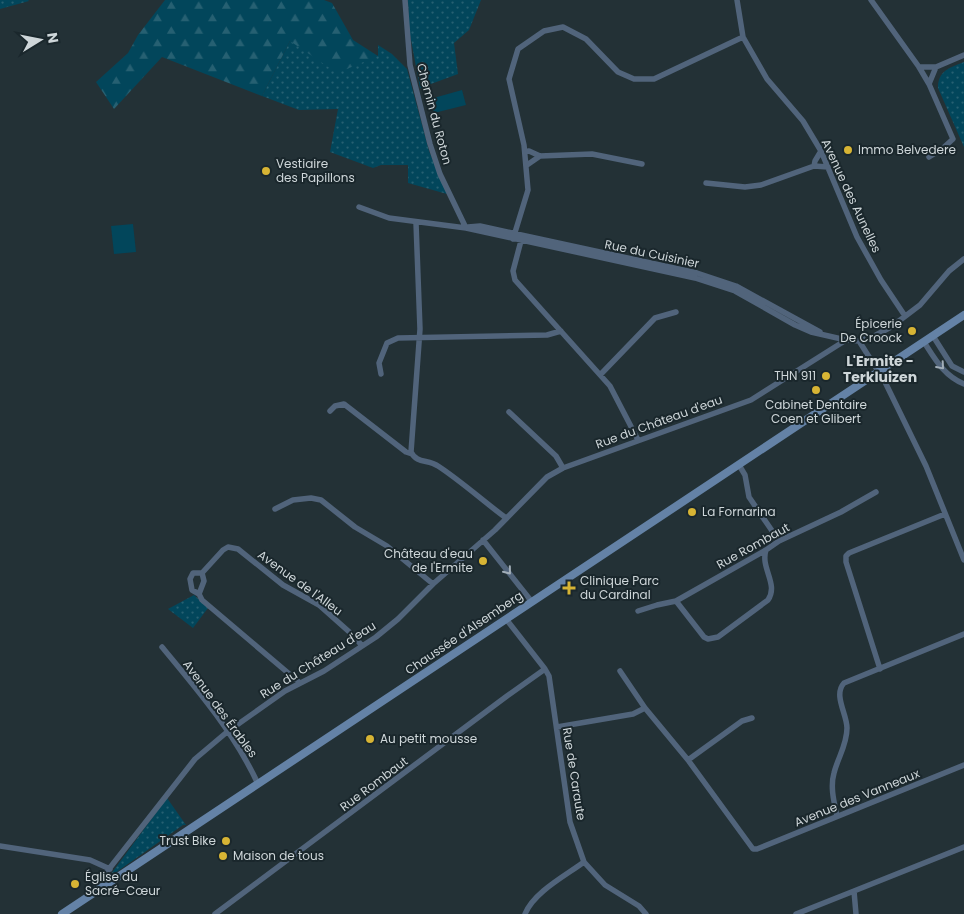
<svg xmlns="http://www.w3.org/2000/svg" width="964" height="914" font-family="Poppins,sans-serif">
  <defs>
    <pattern id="grass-dots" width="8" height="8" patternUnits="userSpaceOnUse" patternTransform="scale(1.25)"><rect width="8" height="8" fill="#02465b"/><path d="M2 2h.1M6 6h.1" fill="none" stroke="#266072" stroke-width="1.8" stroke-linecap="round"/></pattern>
    <pattern id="forest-firs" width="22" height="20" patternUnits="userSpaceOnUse" patternTransform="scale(1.25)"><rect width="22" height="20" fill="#02465b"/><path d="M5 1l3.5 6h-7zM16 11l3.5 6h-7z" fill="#266072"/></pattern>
  </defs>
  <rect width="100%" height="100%" fill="#233136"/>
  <path fill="url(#grass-dots)" d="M0,0H28L29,1L0,9Z
    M408,0H481L469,30L454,43L458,74L420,88L409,29Z
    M290,41L378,56V45L392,54L407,69L429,151L447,194L408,183V165H381L373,168L330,152L338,109L299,110L262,96Z
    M964,62V147L938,88C938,70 950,68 964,62Z
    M194,595L208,608L193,628L168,609Z
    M167,798L186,825H183L108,878Z"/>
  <path fill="url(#forest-firs)" d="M165,0H324L332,3L353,40L378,56L337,73L290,41L262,96L162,57L114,109L96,82L128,53L138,35Z"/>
  <path fill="#02465b" d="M462,90L466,105L434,113L430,99Z
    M133,224L136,252L114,254L111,226Z"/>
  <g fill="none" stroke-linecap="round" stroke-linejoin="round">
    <path stroke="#51647b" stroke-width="5.5" d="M405,0L410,65L430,144L440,174L466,228
      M737,0L743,37L767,79L803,121L821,151L857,237L881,280L905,316
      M871,0L919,67L929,84L936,67
      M919,67H936L964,55
      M525,152L529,151L540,156L592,154L642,164
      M929,157L942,149L953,139L929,84
      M527,165L540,156
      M814,166L815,161L821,151
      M706,183L745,187L761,185L814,166L828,167
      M359,207L389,218L466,228L695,278L735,291L795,325L811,332L846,340L859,341L876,335L891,327L920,305L949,271L964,259
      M416,223L420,329L411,452C417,464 428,459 438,466C461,481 483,501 506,518
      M468,227L480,226L697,273L736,286L820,332
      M522,237L513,271L515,280L610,386L638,440
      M513,239L528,190L524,145L509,79L518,49L544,31L563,27L586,39L618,72L634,79H654L743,37
      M933,336L952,366L964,372
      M859,341L885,382L926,466L964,560
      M924,342C935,359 944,376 964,384
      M381,374L379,363L387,343L398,338L547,335L561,331
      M601,374L655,318L676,312
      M330,411L335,406L344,404L406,452L412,454
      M509,412L556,456L563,468
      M739,465L745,475L749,497L779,541
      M275,509L293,500L311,498L321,500L355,527L387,546L433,584
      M483,540L532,602
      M199,594L204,581L202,573
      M676,601L704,637L708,639L718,637L768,600C779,584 760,568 766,550
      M638,611L657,605L676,601L766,550L779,541L841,512L876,492
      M506,619L545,669L549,676L570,822L584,862L605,885L639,906L646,914
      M162,647C197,689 235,734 258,784
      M880,669L846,562V556L849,553L945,514
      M620,671L645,708
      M300,683L202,600L199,594L192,590L190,579L193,573H202L223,550L228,547L238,549L283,585L319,605L355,637L362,646
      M557,727L633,714L645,708L688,760L753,849H757L964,765
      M688,760L742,721L752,718
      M837,816C834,802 830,787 834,773C838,757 847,745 847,728C847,714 833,695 844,683L964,634
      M0,846L90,860L110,869
      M95,893L98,883L195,759L227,732L285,691L324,671L376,637L398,619L433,584L495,530L547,477L563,468L751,400L846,340
      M215,914L507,696L545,669
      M525,914C534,892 565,876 584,862
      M796,914L854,891
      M856,914L854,891L964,847"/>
    <path stroke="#6482a6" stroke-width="8" d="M62,914L964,315"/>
  </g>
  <defs><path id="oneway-chevron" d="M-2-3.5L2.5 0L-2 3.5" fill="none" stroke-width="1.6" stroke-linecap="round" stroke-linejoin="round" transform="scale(1.25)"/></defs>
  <g stroke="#a2aeb8">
    <use href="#oneway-chevron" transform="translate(941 366) rotate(49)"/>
    <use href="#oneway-chevron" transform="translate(508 571) rotate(51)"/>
  </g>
  <g fill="#d7b434" stroke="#1a272c" stroke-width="2">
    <circle cx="848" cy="150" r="5"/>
    <circle cx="266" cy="171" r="5"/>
    <circle cx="912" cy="331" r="5"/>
    <circle cx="826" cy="376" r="5"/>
    <circle cx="816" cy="390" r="5"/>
    <circle cx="692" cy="512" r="5"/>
    <circle cx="483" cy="561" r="5"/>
    <path d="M566.5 580.5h5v5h5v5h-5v5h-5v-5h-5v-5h5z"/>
    <circle cx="370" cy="739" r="5"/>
    <circle cx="226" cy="841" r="5"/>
    <circle cx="223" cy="856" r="5"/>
    <circle cx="75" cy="884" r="5"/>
  </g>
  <g text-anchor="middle" stroke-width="4" stroke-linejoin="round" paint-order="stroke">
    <g font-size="12" fill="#ced6d9" stroke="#1a272c">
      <text transform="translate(434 114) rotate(75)" y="4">Chemin du Roton</text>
      <text transform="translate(851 196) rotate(65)" y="4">Avenue des Aunelles</text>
      <text transform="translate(652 254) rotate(12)" y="4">Rue du Cuisinier</text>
      <text transform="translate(659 422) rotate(-20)" y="4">Rue du Château d'eau</text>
      <text transform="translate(753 546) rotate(-29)" y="4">Rue Rombaut</text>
      <text transform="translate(300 583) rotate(36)" y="4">Avenue de l'Alleu</text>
      <text transform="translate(464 633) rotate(-34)" y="4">Chaussée d'Alsemberg</text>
      <text transform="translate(318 660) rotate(-32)" y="4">Rue du Château d'eau</text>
      <text transform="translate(220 709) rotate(54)" y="4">Avenue des Érables</text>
      <text transform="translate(574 774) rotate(81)" y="4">Rue de Caraute</text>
      <text transform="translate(374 784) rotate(-37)" y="4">Rue Rombaut</text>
      <text transform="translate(857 798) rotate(-22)" y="4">Avenue des Vanneaux</text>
    </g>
    <g font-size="12" fill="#ced6d9" stroke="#1a272c" text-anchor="start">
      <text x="858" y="154">Immo Belvedere</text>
      <text x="276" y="168">Vestiaire<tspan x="276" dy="14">des Papillons</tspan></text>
      <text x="902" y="328" text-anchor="end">Épicerie<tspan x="902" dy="14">De Croock</tspan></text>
      <text x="816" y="380" text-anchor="end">THN 911</text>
      <text x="816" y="409" text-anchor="middle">Cabinet Dentaire<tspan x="816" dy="14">Coen et Glibert</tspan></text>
      <text x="702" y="516">La Fornarina</text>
      <text x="473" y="558" text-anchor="end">Château d'eau<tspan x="473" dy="14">de l'Ermite</tspan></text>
      <text x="580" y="585">Clinique Parc<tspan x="580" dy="14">du Cardinal</tspan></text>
      <text x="380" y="743">Au petit mousse</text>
      <text x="216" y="845" text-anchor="end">Trust Bike</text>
      <text x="233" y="860">Maison de tous</text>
      <text x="85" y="881">Église du<tspan x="85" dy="14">Sacré-Cœur</tspan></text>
    </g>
    <g font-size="14" font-weight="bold" fill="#ced6d9" stroke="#1a272c">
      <text x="880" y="366">L'Ermite -<tspan x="880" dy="16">Terkluizen</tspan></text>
    </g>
  </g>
  <g transform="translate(40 40) rotate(80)" stroke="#1a272c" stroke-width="4" paint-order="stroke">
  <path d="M0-4L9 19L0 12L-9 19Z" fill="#ced6d9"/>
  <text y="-8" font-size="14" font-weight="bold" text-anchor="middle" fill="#ced6d9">N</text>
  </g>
</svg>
